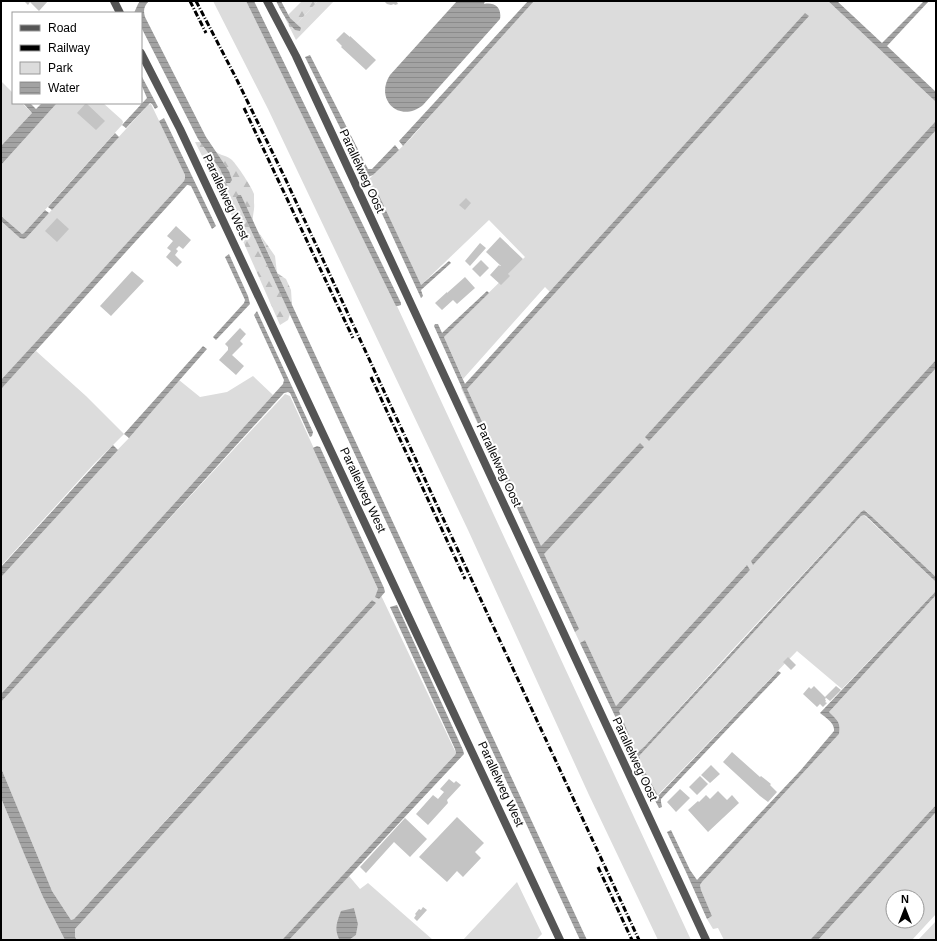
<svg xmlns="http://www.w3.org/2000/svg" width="937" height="941" font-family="Helvetica,sans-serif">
  <defs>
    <pattern id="forest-firs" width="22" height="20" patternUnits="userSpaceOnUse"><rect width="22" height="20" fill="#dcdcdc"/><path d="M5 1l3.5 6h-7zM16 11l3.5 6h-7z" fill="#bbb"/></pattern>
    <pattern id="water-rules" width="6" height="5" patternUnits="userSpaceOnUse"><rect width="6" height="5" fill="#a3a3a3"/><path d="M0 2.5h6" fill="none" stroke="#8b8b8b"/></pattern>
  </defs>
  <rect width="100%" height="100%" fill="#fff"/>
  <path fill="#dcdcdc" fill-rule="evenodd" d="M213,1H246L397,306L691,940H658L589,795L468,530L268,109Z
    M318,1H334L296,40L291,30Z
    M530,1H828L936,102V577L867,512L864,510L861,512L734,648L644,747L638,752L634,747L630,748L625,737L628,735L619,711L750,570L746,566L616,706L585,640L580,643L461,388L555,286L550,292L545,287L463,379L444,337L525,257L489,220L419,287L367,181L412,137Z
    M1,81L13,93V103H22L32,113L1,146Z
    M57,103H103L122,120L123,122L122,125L24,233L22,234L1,216V165Z
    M151,104L185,175V178L184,181L1,381V221L20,238L27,237L148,105Z
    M36,351L86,396L124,434L94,464L1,566V388Z
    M253,376L273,395L1,694V576L100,468L129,438L179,380L200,397L227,392Z
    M285,394L290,396L378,589L456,753L455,755L282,940H77L75,937V929L375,603L372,600L181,804L74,919L71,920L52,891L1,768V702L67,629Z
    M864,515L936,582V591L842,689L797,651L653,800L636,761L640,759L639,756L861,516Z
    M936,595V805L810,940H724L718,928L713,929L707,919L712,916L701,890L700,885L702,882L839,734C841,722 837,720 829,712Z
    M1,798L25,856L43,897L65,940H1Z
    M936,812V914L912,940H818ZM893,897H917V921H893Z
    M349,876L360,889L368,883L433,940H349L356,935L358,924L354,908L339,939L344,940H289Z
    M517,882L542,934L536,940H463Z
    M936,921V940H918Z"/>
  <path fill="url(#forest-firs)" d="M302,1H318L291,30L285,18Z
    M195,142H201L220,169L226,183L229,171L215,151C220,156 227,155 232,160C237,165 252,187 254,194C254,197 254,201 254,203C255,210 252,216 253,222L241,195L236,198L290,314L288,320L280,325L228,207Z
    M259,233L275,256L277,273L286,279L291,290L292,305Z"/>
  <path fill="url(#water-rules)" d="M140,1H149C144,6 143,10 145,17L206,137L229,171L232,180L230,183H226L220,169L198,139L141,27V13H134L138,4Z
    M246,1H254L401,303V305L398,306H396Z
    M276,1H281L290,18L301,28L300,31L295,30C287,22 281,11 276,1Z
    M457,1H485L484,4C495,2 502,8 500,19L423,105C400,124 374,100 390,75Z
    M528,1H534L403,146L399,141Z
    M828,1H837L882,43L924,1H929L887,46L936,92V102Z
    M805,13L809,16L467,389L505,472L501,474L434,326L435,324H438L442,333L487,291L489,293L444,337L465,384Z
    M310,55L368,169H372L395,145L399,150L373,175L368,177L364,176L305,57Z
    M141,75L158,107L155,109L152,104L150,103L126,128L122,125L147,98L141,84Z
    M23,103H30L36,109L42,103H57L1,165V146L32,113Z
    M164,118L216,226L212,229L191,186L188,185H187L1,389V380L184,181L185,178V175L159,121Z
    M936,121V130L649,441L645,437Z
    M115,133L119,137L52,210L48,207Z
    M375,187L421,285L449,261L451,263L421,290L423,296L421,298L371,190Z
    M238,195H241L587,940H580L236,198Z
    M45,210L49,213L27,237L24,239L20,238L1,221V216L22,234L24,233Z
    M229,254L248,296L250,304L216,340L213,337L244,303L245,300L225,257Z
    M257,311L313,432L312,436L310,437L290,393L288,392L284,393L1,702V694L283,384L284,380L254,315Z
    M203,346L207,349L155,408L129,438L124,434Z
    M936,360V368L753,565L751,561Z
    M640,443L644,447L544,554L579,629L575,632L505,482L509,478L541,546Z
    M113,445L118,450L1,577V567Z
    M317,446L320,447L384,588L385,592L379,599L375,597L378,589L313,448Z
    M864,510L870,515L936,577V582L866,516L864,515L861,516L640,755L639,756L640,759L636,761L630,748L634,747L638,752L644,747L861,512Z
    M747,565L750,570L619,711L629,735L625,737L580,643L585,640L616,706Z
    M936,591V595L829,712C837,720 841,722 839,734L702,882L700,885L701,890L712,916L707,919L686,872L667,832L671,830L690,870L697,880L800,771L834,731C835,723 826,718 820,713Z
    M372,600L376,603L75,929V937L77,940H65L43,897L25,856L1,798V768L52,891L71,920L74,919Z
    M397,605L463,750L464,754L289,940H282L455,755L456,753L455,749L390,607Z
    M778,671L781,673L661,799V802L662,807L659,808L640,772L644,770L657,794L659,795Z
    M936,805V812L818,940H810Z
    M354,908L358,924L356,935L349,940L339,939C334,928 337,922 341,911Z"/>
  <path fill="#c4c4c4" d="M24,1H48L39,11L30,2L28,5Z
    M384,1H398L397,2L398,4L395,5L394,4L391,5L387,4Z
    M344,32L350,37V36L376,60L366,70L341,47L342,46L336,40Z
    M86,103L105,121L96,130L77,113Z
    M466,198L471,203L465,210L459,205Z
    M57,218L69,229L57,242L45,231Z
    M176,226L191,240L183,249L179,246L176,249L178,251L175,255L182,262L177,267L166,257L171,251L167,248L173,241L167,236Z
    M500,237L523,259L508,274L510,276L501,285L490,275L499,265L500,266H501L486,252Z
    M480,243L486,248L470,266L465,261Z
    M481,260L489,268L480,277L472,269Z
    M132,271L144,281L111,316L100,306Z
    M465,277L475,288L457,304L453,300L442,310L435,303L447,292V293Z
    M240,328L246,334L240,341L243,344L232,355L244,366L236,375L219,360L228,350V347L225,344Z
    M788,657L796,665L791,670L783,662Z
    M814,686L826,698L825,699L826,701L825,702L827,703L823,707L820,704L817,707L803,694L809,687L811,689Z
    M836,686L841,690L830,701L825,697Z
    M732,752L760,777L761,776L771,784L770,785L777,792L768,802L760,796L723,762Z
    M711,765L720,774L710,783L701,775Z
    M700,776L708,784L697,795L689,787Z
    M449,779L454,783L456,781L461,785L447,800L448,803L428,825L416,814L433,795L438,799L444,792L440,789Z
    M680,789L690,798L676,812L667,802Z
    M718,791L727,800L732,795L739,803L708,832L688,810L698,801L699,802L706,795L710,799Z
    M457,817L484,843L475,852L481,858L463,877L457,871L447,882L419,857Z
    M405,818L427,839L410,857L394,842L366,873L360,867Z
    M423,907L427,910L417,921L414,918L416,915L415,914L419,909L421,910Z"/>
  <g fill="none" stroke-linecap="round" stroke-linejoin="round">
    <path stroke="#555" stroke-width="8" d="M114,1L120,13
      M267,1L296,56L706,940
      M141,53L180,129L560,940"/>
    <path stroke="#000" stroke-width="3" stroke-dasharray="6 2 1 2" stroke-linecap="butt" d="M190,1L206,33
      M196,1L236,78L285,178L639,940
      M244,108L353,338
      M371,377L465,579
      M598,867L632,940"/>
  </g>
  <g text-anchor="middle" stroke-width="4" stroke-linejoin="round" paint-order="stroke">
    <g font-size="12" fill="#000" stroke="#fff">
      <text transform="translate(362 171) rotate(65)" y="4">Parallelweg Oost</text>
      <text transform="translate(226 197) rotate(65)" y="4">Parallelweg West</text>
      <text transform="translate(499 465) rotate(65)" y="4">Parallelweg Oost</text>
      <text transform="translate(363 490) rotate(65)" y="4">Parallelweg West</text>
      <text transform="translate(635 759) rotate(65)" y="4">Parallelweg Oost</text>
      <text transform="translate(501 784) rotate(65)" y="4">Parallelweg West</text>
    </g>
  </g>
  <rect width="937" height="941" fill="none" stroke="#000000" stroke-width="4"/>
  <rect x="12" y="12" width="130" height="92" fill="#ffffff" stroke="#999999"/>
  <rect x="20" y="25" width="20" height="6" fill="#555555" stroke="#999999"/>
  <text x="48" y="32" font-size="12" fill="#000000">Road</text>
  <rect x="20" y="45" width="20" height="6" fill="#000000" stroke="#999999"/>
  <text x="48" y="52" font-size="12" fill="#000000">Railway</text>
  <rect x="20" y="62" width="20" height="12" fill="#dcdcdc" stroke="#999999"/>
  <text x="48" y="72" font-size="12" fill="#000000">Park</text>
  <rect x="20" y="82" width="20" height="12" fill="url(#water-rules)" stroke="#999999"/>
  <text x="48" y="92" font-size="12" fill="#000000">Water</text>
  <g transform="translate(905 909)"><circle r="19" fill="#ffffff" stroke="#999999"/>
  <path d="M0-3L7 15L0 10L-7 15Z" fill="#000000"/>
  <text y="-6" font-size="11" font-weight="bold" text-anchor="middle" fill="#000000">N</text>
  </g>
</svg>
